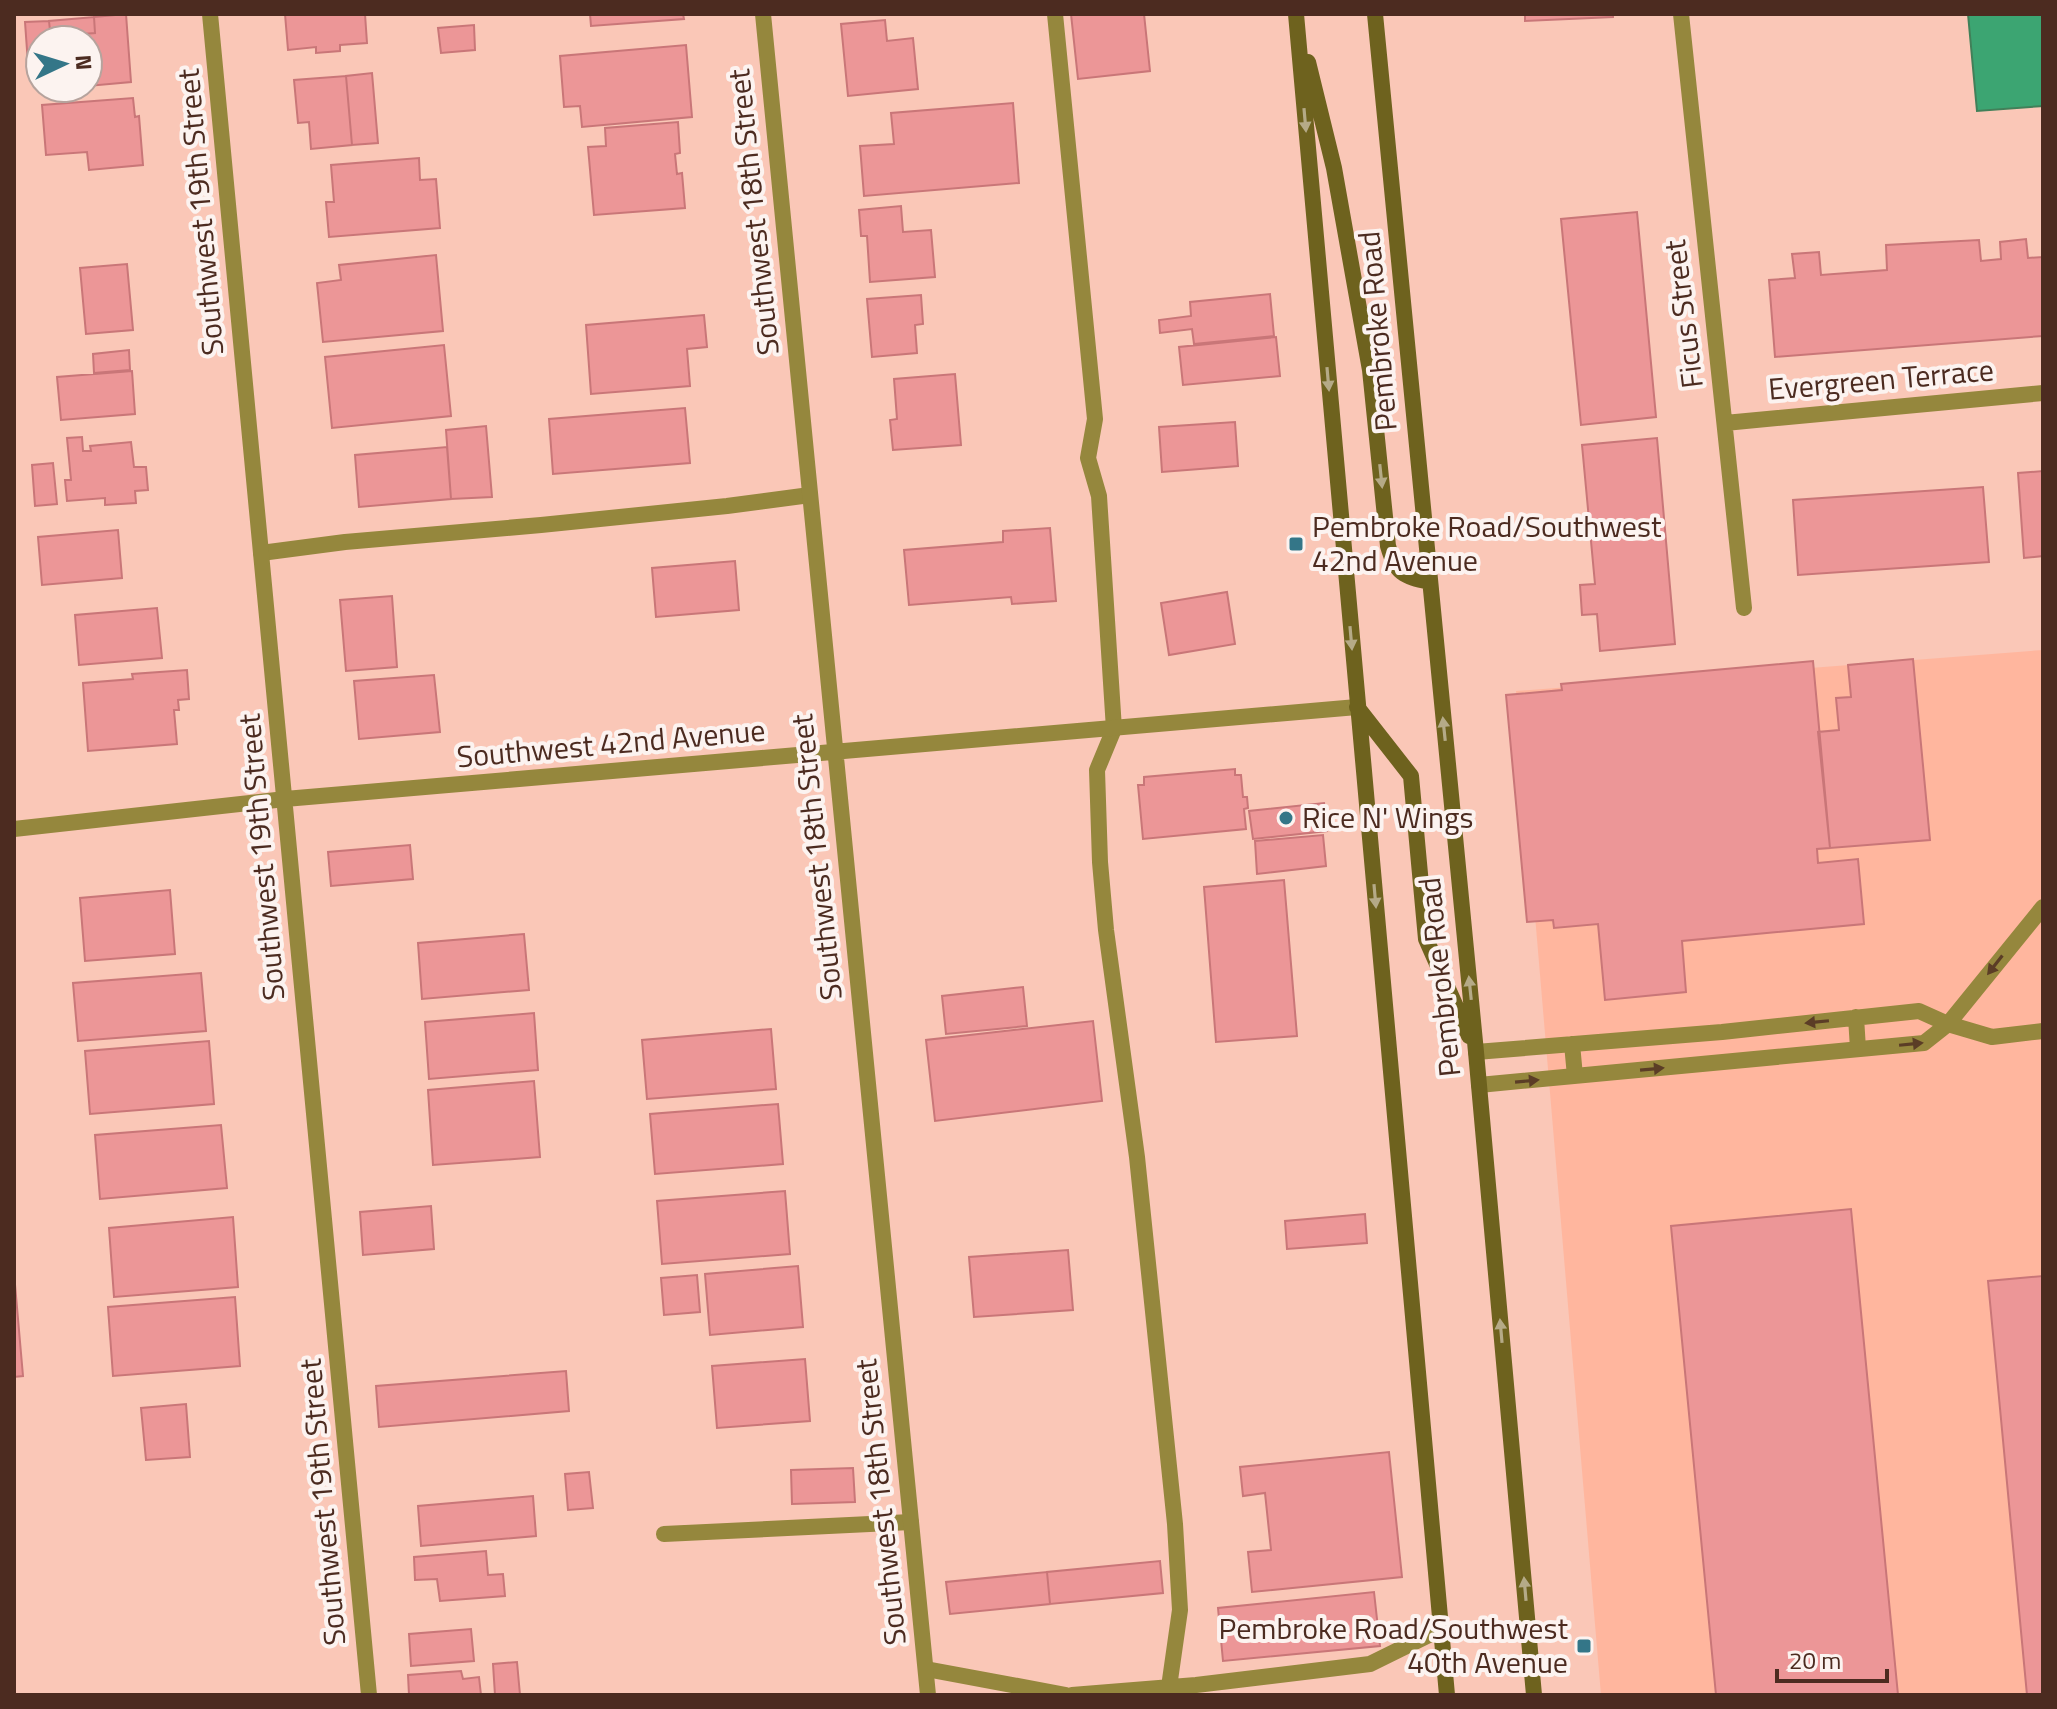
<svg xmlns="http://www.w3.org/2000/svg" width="2057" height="1709" font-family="'Titillium Web',sans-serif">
  <rect width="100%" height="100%" fill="#fac7b7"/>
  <path fill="#ffb69e" d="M2043,650V1695H1601L1516,691Z"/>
  <path fill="#3ca572" stroke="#418059" stroke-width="2" d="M1968,14H2043V106L1977,111Z"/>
  <path fill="#ec9697" stroke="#c97678" stroke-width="2" d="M126,14L131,82L88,86V40H83V34L95,33L94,17Z
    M285,14H365L367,43L340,45V51L316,53V47L288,50Z
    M590,14H683L684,19L591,26Z
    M1071,14H1144L1150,71L1078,79Z
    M1525,14H1613V17L1525,21Z
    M94,17L95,33L83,34V40H51L49,21Z
    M885,20L887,41L913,38L918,89L848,96L841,24Z
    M49,21L51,40H40V63L28,64L25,22Z
    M474,25L475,50L441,53L438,28Z
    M686,45L692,117L582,127L580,106L564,107L560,56Z
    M372,73L378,143L352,145L346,76Z
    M346,76L352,145L311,149L309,122L298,123L294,80Z
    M133,98L135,117L139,116L143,165L89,170L87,152L46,155L42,105Z
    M1013,103L1019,183L864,196L860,146L894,144L891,113Z
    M678,122L680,153L675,154L677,174L682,173L685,208L594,215L588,147L606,146L605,128Z
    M419,158L420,180L436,179L440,228L329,237L326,202H334L331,165Z
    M901,206L903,232L931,230L935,277L870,282L867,236H861L859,210Z
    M1637,212L1656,417L1581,425L1561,219Z
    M2026,239L2028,258L2043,257V336L1775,357L1769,280L1795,278L1792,254L1819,252L1821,275L1887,270L1886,245L1979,240L1981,261L2001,259L2000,242Z
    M436,255L443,331L323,342L317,283L341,280L339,265Z
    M127,264L133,330L86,334L80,268Z
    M1270,294L1274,336L1194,344L1192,329L1160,333L1159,320L1191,316L1190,302Z
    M921,295L923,324L915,325L917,353L872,357L867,299Z
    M704,315L707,347L687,349L690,386L591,394L586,325Z
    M1276,337L1280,376L1183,385L1179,347Z
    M444,345L451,416L332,428L325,357Z
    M129,350L130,370L94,373L93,354Z
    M132,371L135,414L61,420L57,377Z
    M955,374L961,445L893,450L890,420L897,419L894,379Z
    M685,408L690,463L553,474L549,419Z
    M1235,422L1238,466L1162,472L1159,427Z
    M486,426L492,497L451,499L446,430Z
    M82,437L83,451H91L90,446L131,442L134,467H146L148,490L135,491L136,503L105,505V498L67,501L65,480H71L67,438Z
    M1657,438L1675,644L1600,651L1597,614L1582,615L1580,585L1595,584L1582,445Z
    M447,447L451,499L359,507L355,455Z
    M53,463L57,504L35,506L32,465Z
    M2043,471V556L2024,558L2018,473Z
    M1983,487L1989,562L1798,575L1793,500Z
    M1050,528L1056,601L1012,604L1011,597L909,605L904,550L1003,542V531Z
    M118,530L122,578L42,585L38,537Z
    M735,561L739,610L656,617L652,568Z
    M1227,592L1235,644L1169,655L1161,603Z
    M392,596L397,667L346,671L340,600Z
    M157,608L162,658L79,665L75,615Z
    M1913,659L1930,840L1830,848L1818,732L1839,730L1836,698L1851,697L1848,665Z
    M1813,661L1830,848L1817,849L1818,863L1858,859L1864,924L1682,941L1686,992L1605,1000L1598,924L1554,928L1553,920L1527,922L1506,695L1562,690L1561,684Z
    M187,670L189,699L178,700L179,710H174L177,744L88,751L83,683L133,679L132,674Z
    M434,675L440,732L359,739L354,681Z
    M1235,769V775H1241L1243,797H1247L1248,808L1244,809L1246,829L1143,839L1138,785H1144V777Z
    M1324,803L1327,831L1253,839L1249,811Z
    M1323,835L1326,866L1257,874L1255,841Z
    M410,845L413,879L331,886L328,852Z
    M1284,880L1297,1036L1216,1042L1204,887Z
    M170,890L175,954L85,961L80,898Z
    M524,934L529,990L422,999L418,943Z
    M201,973L206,1031L78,1041L73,983Z
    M1023,987L1027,1026L946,1034L942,996Z
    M534,1013L538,1070L429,1079L425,1022Z
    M1093,1021L1102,1101L935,1121L926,1040Z
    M771,1029L776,1089L647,1099L642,1040Z
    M209,1041L214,1104L90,1114L85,1051Z
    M534,1081L540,1157L433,1165L428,1090Z
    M778,1104L783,1164L655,1174L650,1114Z
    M221,1125L227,1188L100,1199L95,1135Z
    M785,1191L790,1254L662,1264L657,1201Z
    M431,1206L434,1249L363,1255L360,1212Z
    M1851,1209L1898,1695H1716L1671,1226Z
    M1365,1214L1367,1243L1287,1249L1285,1221Z
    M233,1217L238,1287L114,1297L109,1228Z
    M1068,1250L1073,1310L974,1317L969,1257Z
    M798,1266L803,1327L710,1335L705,1274Z
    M14,1273L23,1376L14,1377Z
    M697,1275L700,1312L664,1315L661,1278Z
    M2043,1276V1695H2027L1988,1281Z
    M235,1297L240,1366L113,1376L108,1307Z
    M805,1359L810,1421L717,1428L712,1366Z
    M566,1371L569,1411L379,1427L376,1386Z
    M186,1404L190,1457L146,1460L141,1408Z
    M1389,1452L1402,1577L1252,1592L1248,1552L1271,1550L1265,1493L1243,1496L1240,1467Z
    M853,1468L855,1502L792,1504L791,1470Z
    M589,1472L593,1508L568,1510L565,1474Z
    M533,1496L536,1536L421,1546L418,1506Z
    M486,1551L488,1575L503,1574L505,1596L440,1601L437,1579L415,1580L414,1557Z
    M1160,1561L1163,1593L1050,1604L1047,1572Z
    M1047,1572L1050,1604L950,1614L946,1582Z
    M1374,1592L1380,1646L1223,1661L1218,1608Z
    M471,1629L474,1661L411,1666L409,1634Z
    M517,1662L520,1695H495L493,1664Z
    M461,1671L463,1679L479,1677L481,1695H409L408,1675Z"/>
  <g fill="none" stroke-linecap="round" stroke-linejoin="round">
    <path stroke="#95873d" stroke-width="16" d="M1055,14L1095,419L1088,458L1099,496L1114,729L1097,770L1100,862L1106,930L1137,1157L1175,1524L1180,1610L1169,1687
      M261,553L345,542L541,525L727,506L810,495
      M1856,1017L1858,1049
      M1572,1044L1575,1076
      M1476,1052L1722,1032L1919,1011L1948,1024L1992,1037L2043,1031
      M1479,1085L1924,1043L1948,1024L2043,907
      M664,1534L911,1522
      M926,1669L1066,1695
      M1072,1695L1196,1685L1370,1664L1441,1629"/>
    <path stroke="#95873d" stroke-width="16" d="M210,14L369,1695
      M763,14L928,1695
      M1681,14L1744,608
      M1725,423L2043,393
      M14,829L285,799L1357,707"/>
    <path stroke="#6e621e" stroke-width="16" d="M1296,14L1447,1695
      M1375,14L1476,1052L1534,1695
      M1308,62L1334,168L1370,370L1388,546C1396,574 1403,576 1430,582
      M1357,707L1411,776L1426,939L1469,1036"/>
  </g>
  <defs><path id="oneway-solid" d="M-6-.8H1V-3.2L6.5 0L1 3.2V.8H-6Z" transform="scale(2)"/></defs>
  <g fill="#b5aa87">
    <use href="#oneway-solid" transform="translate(1305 120) rotate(85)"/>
    <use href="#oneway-solid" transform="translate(1328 379) rotate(85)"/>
    <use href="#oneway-solid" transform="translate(1381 476) rotate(84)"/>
    <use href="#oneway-solid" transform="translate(1351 638) rotate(85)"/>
    <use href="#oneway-solid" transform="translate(1444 729) rotate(-96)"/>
    <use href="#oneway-solid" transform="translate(1375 896) rotate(85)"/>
    <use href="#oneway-solid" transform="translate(1470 988) rotate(-96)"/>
    <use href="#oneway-solid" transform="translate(1501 1331) rotate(-95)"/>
    <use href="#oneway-solid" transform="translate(1525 1589) rotate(-95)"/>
  </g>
  <g fill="#5b3d26">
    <use href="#oneway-solid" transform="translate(1995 965) rotate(128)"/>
    <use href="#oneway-solid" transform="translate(1817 1022) rotate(174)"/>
    <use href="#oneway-solid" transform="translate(1911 1044) rotate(-6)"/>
    <use href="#oneway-solid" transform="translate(1652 1069) rotate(-5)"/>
    <use href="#oneway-solid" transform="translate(1527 1081) rotate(-5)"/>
  </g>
  <g fill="#347688" stroke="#fcf3f0" stroke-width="3">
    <rect x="1288" y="536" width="16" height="16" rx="4"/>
    <circle cx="1286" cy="818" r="8"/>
    <rect x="1576" y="1638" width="16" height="16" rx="4"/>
  </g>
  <g text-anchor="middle" stroke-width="8" stroke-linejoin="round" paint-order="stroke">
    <g font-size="30" fill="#4c2b20" stroke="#fcf3f0">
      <text transform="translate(201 212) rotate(-95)" y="10">Southwest 19th Street</text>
      <text transform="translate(754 212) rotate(-96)" y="10">Southwest 18th Street</text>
      <text transform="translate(1684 314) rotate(-97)" y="10">Ficus Street</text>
      <text transform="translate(1378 331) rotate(-95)" y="10">Pembroke Road</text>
      <text transform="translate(1881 380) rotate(-5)" y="10">Evergreen Terrace</text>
      <text transform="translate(611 744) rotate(-5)" y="10">Southwest 42nd Avenue</text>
      <text transform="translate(262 857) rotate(-95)" y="10">Southwest 19th Street</text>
      <text transform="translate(817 857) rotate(-96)" y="10">Southwest 18th Street</text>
      <text transform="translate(1440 977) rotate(-96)" y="10">Pembroke Road</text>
      <text transform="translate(323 1502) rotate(-95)" y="10">Southwest 19th Street</text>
      <text transform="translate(881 1502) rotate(-96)" y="10">Southwest 18th Street</text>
    </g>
    <g font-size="30" fill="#4c2b20" stroke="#fcf3f0" text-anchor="start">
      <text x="1312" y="537">Pembroke Road/Southwest<tspan x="1312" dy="34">42nd Avenue</tspan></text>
      <text x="1302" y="828">Rice N' Wings</text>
      <text x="1568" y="1639" text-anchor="end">Pembroke Road/Southwest<tspan x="1568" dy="34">40th Avenue</tspan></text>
    </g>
  </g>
  <rect width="2057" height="1709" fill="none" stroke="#4c2b20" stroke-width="32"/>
  <g transform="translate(64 64) rotate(86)"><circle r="38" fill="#fcf3f0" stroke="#b6a39d" stroke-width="2"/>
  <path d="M0-6L14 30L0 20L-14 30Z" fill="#347688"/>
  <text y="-12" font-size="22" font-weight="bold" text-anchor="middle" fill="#4c2b20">N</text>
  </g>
  <path d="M1777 1669v12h110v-12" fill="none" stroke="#4c2b20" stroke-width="4"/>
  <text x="1789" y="1669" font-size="24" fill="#4c2b20" stroke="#fcf3f0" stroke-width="6" paint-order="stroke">20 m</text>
</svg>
